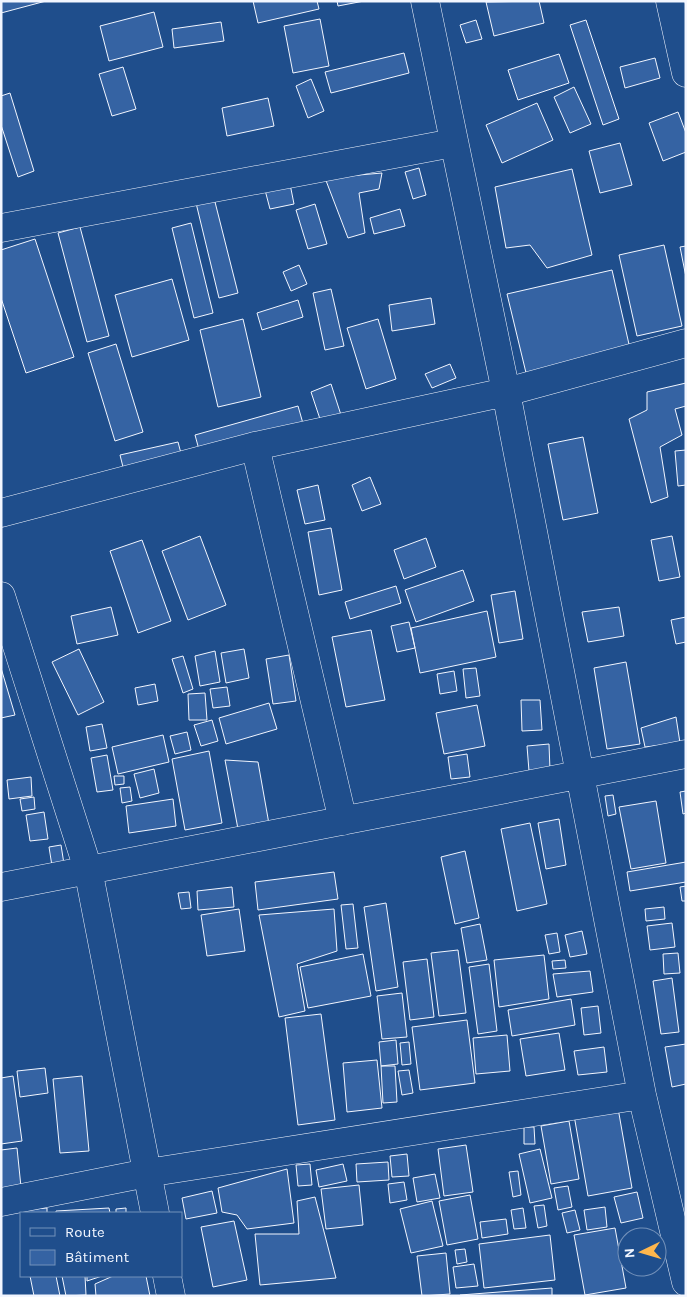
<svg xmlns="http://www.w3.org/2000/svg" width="687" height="1297" font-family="Karla,sans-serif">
  <rect width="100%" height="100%" fill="#1f4e8c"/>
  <path fill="#3563a3" stroke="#f2f6ff" d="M1,1H46L1,13Z
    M253,1H317L319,9L258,23Z
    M337,1H364L338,6Z
    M539,1L544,23L494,36L486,2Z
    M154,12L163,47L109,61L100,26Z
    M320,19L329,66L293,73L284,26Z
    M476,20L482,39L466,43L460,25Z
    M586,20L619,119L603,125L570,25Z
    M221,22L224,41L174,48L172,29Z
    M404,53L409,73L331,93L325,72Z
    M559,54L569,83L518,100L508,70Z
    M655,58L660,78L625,88L620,67Z
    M123,67L136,109L112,116L99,74Z
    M311,79L324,111L308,118L296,86Z
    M574,87L591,124L570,133L554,97Z
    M10,93L34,171L18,177L1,125V96Z
    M268,98L274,126L227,136L222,108Z
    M537,103L553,140L502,163L486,125Z
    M678,112L686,133V152L663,161L649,123Z
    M620,143L632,185L600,193L589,151Z
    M419,168L426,195L413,199L405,172Z
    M572,169L592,255L547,268L530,245L506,248L495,187Z
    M382,173L379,189L359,193L365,233L348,238L325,178Z
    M290,184L294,204L270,209L265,190Z
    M214,198L238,293L219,298L196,203Z
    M315,204L327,244L308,249L296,210Z
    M400,209L405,226L374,234L370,218Z
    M191,223L213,313L194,318L172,228Z
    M80,227L109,336L87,342L58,233Z
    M35,239L74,357L26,373L1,298V250Z
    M664,245L682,326L637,336L619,255Z
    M686,246V277L680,247Z
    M299,265L307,284L291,291L283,272Z
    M612,270L631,353L527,377L507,294Z
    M172,279L189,340L132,357L115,295Z
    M331,289L344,346L325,350L313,293Z
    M431,298L435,324L392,331L389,305Z
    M298,300L303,317L262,330L257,313Z
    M243,319L261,397L218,407L200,330Z
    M378,319L396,379L366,389L347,328Z
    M116,344L143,432L115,441L88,353Z
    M450,364L456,378L432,388L425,374Z
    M686,383V406L675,409L682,435L660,447L668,497L651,503L629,419L647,410V392Z
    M331,384L341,415L321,422L311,392Z
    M298,406L304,427L201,457L195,435Z
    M583,437L598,513L563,520L548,444Z
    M178,442L183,461L125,475L120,455Z
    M686,450V485L678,486L675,451Z
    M370,477L381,504L362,511L352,485Z
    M318,485L325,520L305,524L297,490Z
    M331,528L342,590L319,595L308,532Z
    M200,536L226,605L188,620L162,551Z
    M672,536L680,577L659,581L651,540Z
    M426,538L436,567L404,579L394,550Z
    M142,540L171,621L138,633L110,551Z
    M463,570L474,601L416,622L405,590Z
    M396,586L401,603L350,619L345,602Z
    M515,591L523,639L499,643L491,595Z
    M111,607L118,635L77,644L71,616Z
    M619,607L624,636L588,642L582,612Z
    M487,611L496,657L420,673L411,628Z
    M686,617V642L676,644L671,620Z
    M409,622L415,648L397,652L391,626Z
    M371,630L385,700L346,707L332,637Z
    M79,649L104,702L78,715L52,662Z
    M244,649L249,678L226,683L221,653Z
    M215,651L220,682L200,686L195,656Z
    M289,655L296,701L273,704L266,659Z
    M183,656L193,689L183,693L172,659Z
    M626,662L640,744L607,749L594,668Z
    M1,668L15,715L1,718Z
    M476,668L480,696L466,698L463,669Z
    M454,671L457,691L440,694L437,674Z
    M155,684L158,701L138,705L135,688Z
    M227,687L230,706L213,708L210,689Z
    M205,693L207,720H189L188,694Z
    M521,700H540L542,730L522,731Z
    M269,703L277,729L226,744L219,718Z
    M477,705L485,746L444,754L436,713Z
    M676,717L680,743L645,747L641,728Z
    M212,720L218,741L201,746L194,725Z
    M102,724L107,748L90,751L86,727Z
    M187,732L191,750L175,754L170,736Z
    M163,735L169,762L118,774L112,747Z
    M549,744L550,770L529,771L527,746Z
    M209,751L222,823L185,830L172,759Z
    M467,754L470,777L451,779L448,757Z
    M107,755L113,790L97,792L91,758Z
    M225,760L258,762L269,824L238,829Z
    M154,769L159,793L140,798L134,774Z
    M114,776H124V784L115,785Z
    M31,777L32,796L9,799L7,780Z
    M130,787L132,801L122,803L120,788Z
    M686,791V813L683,814L680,792Z
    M613,795L616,814L608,816L605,796Z
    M34,797L35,809L22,811L20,799Z
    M173,799L176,826L129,833L126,806Z
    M656,801L666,863L631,869L619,807Z
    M44,812L48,839L30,841L26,815Z
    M559,819L566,865L546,869L538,823Z
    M530,823L547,904L517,911L501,829Z
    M61,845L64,864L52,866L49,847Z
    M465,851L479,918L455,924L441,857Z
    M686,862V882L630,891L627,872Z
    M334,872L338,899L258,910L255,882Z
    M686,886V901H682L680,887Z
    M232,887L234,907L198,910L197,891Z
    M189,892L191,908L181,909L178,893Z
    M386,903L398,987L376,991L364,907Z
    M353,904L358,948L346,949L341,905Z
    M664,907L665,919L646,921L645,909Z
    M239,909L245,951L207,956L201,915Z
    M334,909L337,951L297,964L305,1011L279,1017L259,915Z
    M672,923L675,947L650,950L647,926Z
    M480,924L487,960L467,963L461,928Z
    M582,931L587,954L570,957L565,935Z
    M557,933L560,952L549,954L545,935Z
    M458,950L466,1013L439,1016L431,953Z
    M678,953L680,973L664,974L663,954Z
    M363,954L371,996L308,1008L300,967Z
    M544,955L549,999L499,1007L494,960Z
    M427,959L434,1017L410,1020L403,962Z
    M565,960L566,968L553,969L552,961Z
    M489,964L497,1031L478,1034L469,967Z
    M590,971L593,992L557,997L553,974Z
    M672,978L679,1032L661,1034L653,981Z
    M402,993L407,1037L382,1039L377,996Z
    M571,999L575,1025L512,1036L508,1010Z
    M598,1006L601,1033L584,1035L581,1008Z
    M321,1014L335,1120L298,1125L285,1018Z
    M467,1020L475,1083L420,1090L412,1027Z
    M559,1033L565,1070L526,1076L520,1039Z
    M507,1035L510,1071L476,1074L473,1038Z
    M396,1040L398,1064L381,1066L379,1042Z
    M409,1042L411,1064L402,1065L400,1043Z
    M686,1044V1084L672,1087L665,1047Z
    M604,1047L607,1072L578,1075L574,1051Z
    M377,1060L382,1108L347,1112L343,1063Z
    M381,1066H395L397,1102L383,1103Z
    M45,1068L48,1093L20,1097L17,1071Z
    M409,1070L413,1093L402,1095L398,1071Z
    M13,1076L22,1141L1,1144V1078Z
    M82,1076L89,1151L60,1153L53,1079Z
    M618,1108L632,1188L588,1196L574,1115Z
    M569,1121L579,1179L551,1184L541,1126Z
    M524,1127H534L535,1144H524Z
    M466,1145L473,1192L444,1196L438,1149Z
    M17,1148L21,1187L1,1189V1150Z
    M540,1149L552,1198L530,1203L519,1154Z
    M407,1154L409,1176L392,1177L390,1156Z
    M388,1162L389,1180L357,1182L356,1164Z
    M310,1164L312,1185L298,1186L296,1165Z
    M343,1164L347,1181L319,1187L316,1170Z
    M287,1169L294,1223L247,1229L237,1215L222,1212L218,1188Z
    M518,1171L521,1195L513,1197L509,1172Z
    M435,1174L440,1198L417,1202L413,1178Z
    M404,1182L407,1200L390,1203L388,1184Z
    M359,1185L363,1225L326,1229L321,1189Z
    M568,1186L572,1207L558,1210L554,1188Z
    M212,1191L217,1213L186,1219L182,1198Z
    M637,1192L643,1218L621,1223L614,1197Z
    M470,1195L478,1239L447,1245L439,1201Z
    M315,1197L336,1278L260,1285L255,1234H299L297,1201Z
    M432,1201L443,1246L411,1253L400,1209Z
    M544,1205L547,1226L538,1228L534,1206Z
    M605,1207L607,1227L587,1230L584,1210Z
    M47,1208V1213L21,1214V1210Z
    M109,1208L110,1213H56V1211Z
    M126,1208V1213H116V1209Z
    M523,1208L526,1228L514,1229L511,1210Z
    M575,1210L580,1230L567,1233L562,1213Z
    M506,1219L508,1234L482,1238L480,1222Z
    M234,1221L247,1280L213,1287L201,1227Z
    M615,1228L626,1288L585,1295L574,1235Z
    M550,1235L555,1280L484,1288L479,1244Z
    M465,1249L467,1262L457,1264L455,1250Z
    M446,1253L450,1294L422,1296L417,1256Z
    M474,1264L478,1286L456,1288L453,1267Z
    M30,1276H56L60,1296H34Z
    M62,1276H85L86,1295L66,1296Z
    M87,1276H102L87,1281Z
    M113,1276H146L150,1296H96L95,1284Z
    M552,1288V1296H460V1295Z"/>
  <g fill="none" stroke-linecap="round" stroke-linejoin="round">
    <g stroke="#f2f6ff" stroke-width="29">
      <path id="street" d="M425,1L506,392L642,1095L686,1282
        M670,1L686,73
        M1,228L453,143
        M255,446L343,821
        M1,513L255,446L506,392L686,343
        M1,596L88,869L155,1213
        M1,887L686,754
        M1,1202L147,1173L642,1095
        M167,1276L171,1296"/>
    </g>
    <use href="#street" stroke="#1f4e8c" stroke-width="28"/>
  </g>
  <rect width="687" height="1297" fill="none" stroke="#f2f6ff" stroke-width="5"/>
  <rect x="20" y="1212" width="162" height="65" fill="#1f4e8c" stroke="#7391ba"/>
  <rect x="30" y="1228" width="25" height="8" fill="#1f4e8c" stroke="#7391ba"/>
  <text x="65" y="1237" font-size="15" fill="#f2f6ff">Route</text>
  <rect x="30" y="1250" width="25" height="15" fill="#3563a3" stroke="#7391ba"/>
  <text x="65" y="1262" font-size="15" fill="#f2f6ff">Bâtiment</text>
  <g transform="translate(642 1252) rotate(265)"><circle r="24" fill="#1f4e8c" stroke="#7391ba"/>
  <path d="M0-4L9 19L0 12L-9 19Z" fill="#ffb74d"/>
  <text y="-8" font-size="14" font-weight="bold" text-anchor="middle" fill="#f2f6ff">N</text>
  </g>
</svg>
